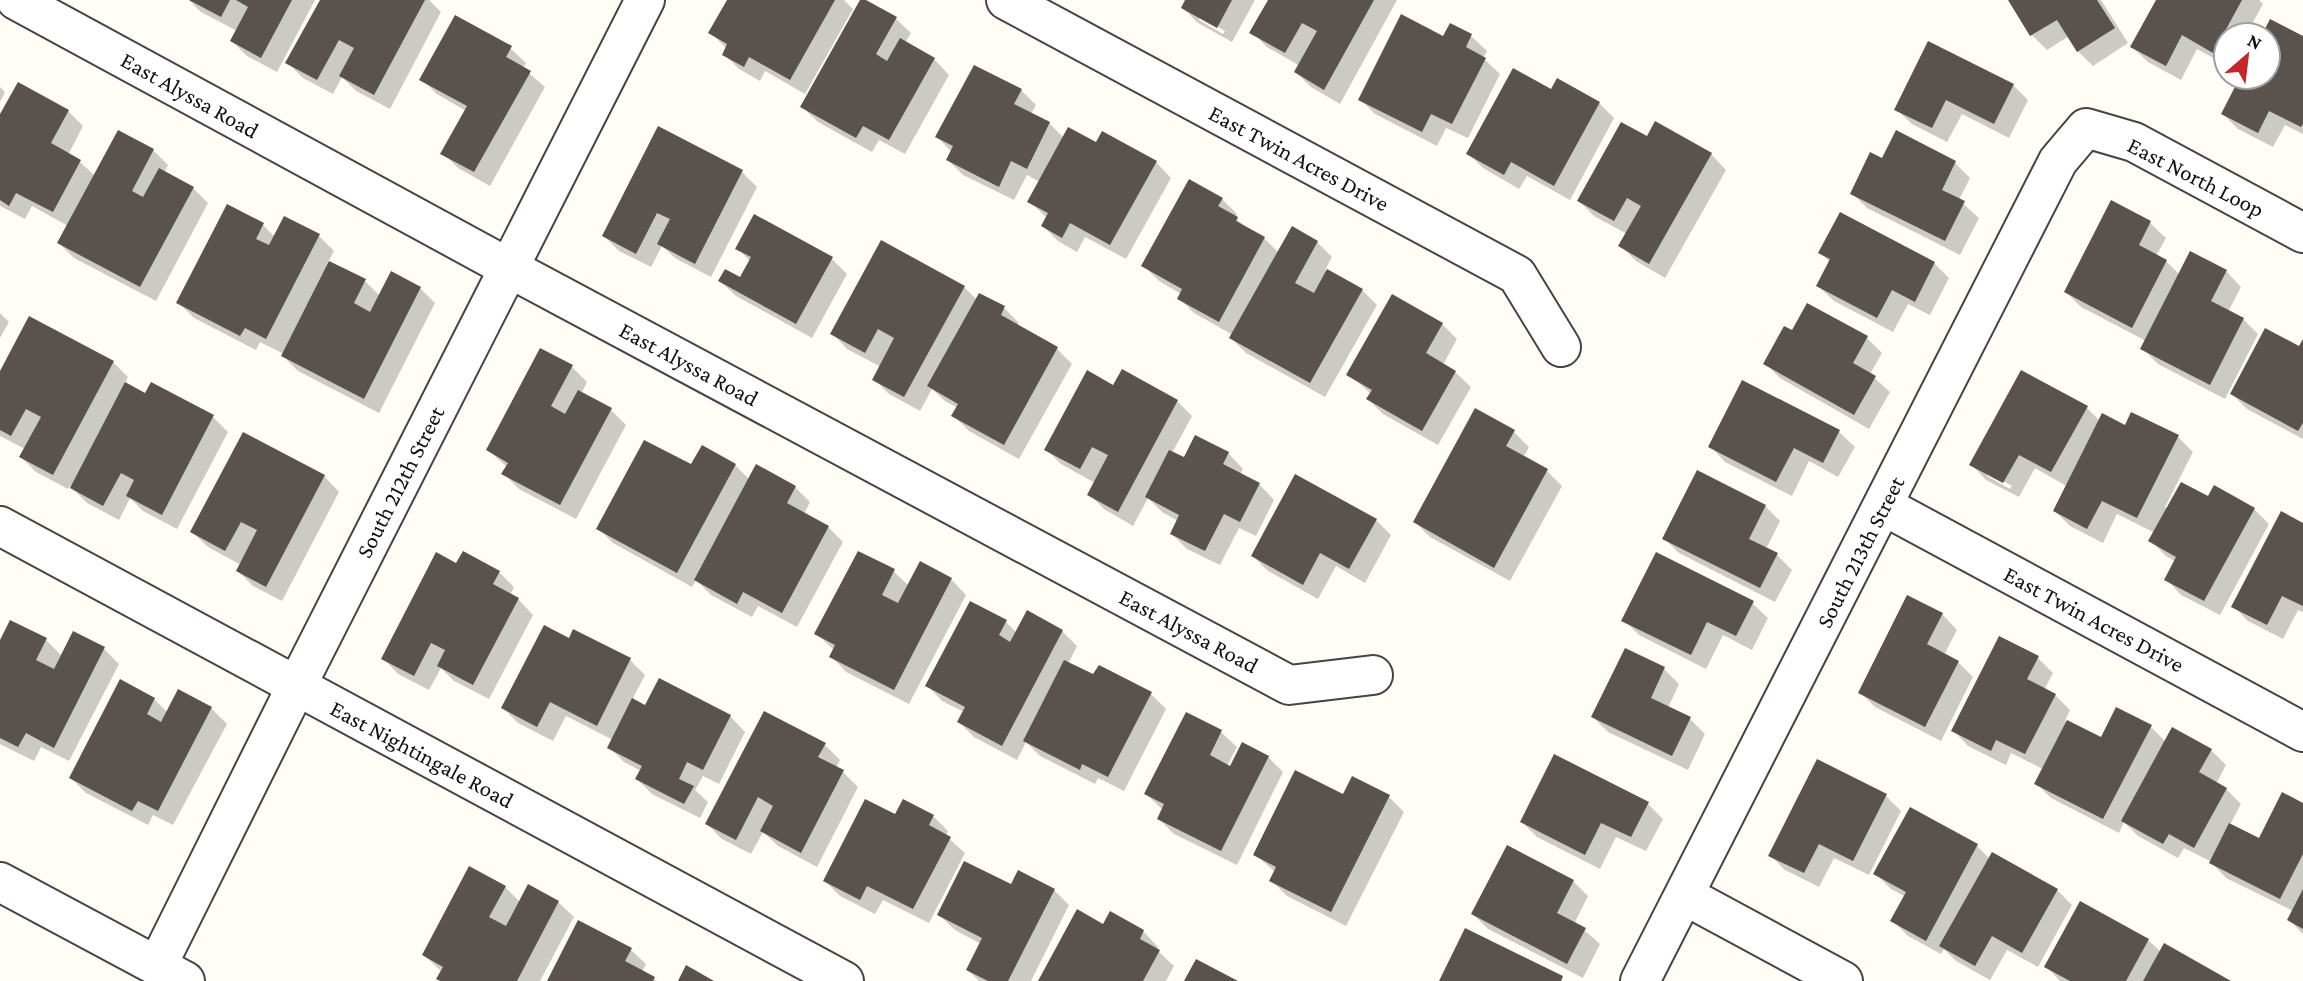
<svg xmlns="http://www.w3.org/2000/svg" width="2303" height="981" font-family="'Crimson Pro',serif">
  <rect width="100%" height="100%" fill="#fffdf5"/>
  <path fill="#0003" fill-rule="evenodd" d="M189,0H315L277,72L247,56L232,41L237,31L201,12Z
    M322,0H429L441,12L390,109L356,91L342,77L333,94L303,78L288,63Z
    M729,0H844L853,9L805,94L765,71L760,81L739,69L724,54L727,49L711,33Z
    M862,0L895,18L911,33L905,43L934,59L949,75L905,154L879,140L872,152L818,122L802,107Z
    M1187,0H1255L1232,42L1198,23L1183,8ZM1199,16L1225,31L1223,34L1199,20Z
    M1270,0H1397L1340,104L1311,87L1296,72L1300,66L1267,47L1252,32Z
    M2010,0H2101L2128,43L2093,66L2078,51L2069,36L2047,50L2032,35Z
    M2158,0H2259L2263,4L2246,35H2226V65L2197,49L2181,80L2148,62L2132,47Z
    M2271,21L2303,38V134L2285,125L2273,147L2238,129L2223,114L2242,77H2268V35H2264Z
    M1451,25L1471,36L1487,51L1483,58L1500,74L1468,138L1446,128L1437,146L1375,114L1360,99L1444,38Z
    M510,48L526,63L523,68L545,87L490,186L458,168L443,153L466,111L437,94L421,79Z
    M2013,85L2028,100L2009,138L1962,114L1947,142L1912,124L1896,109Z
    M0,87L5,92L0,102Z
    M1021,90L1036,105L1031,114L1049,123L1064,138L1097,144L1156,162L1171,178L1126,259L1085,237L1077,252L1058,241L1043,226L1047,218L1029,201L1040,182L1027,175L1014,200L963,175L948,160L952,152L937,137Z
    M1551,91L1599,103L1614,118L1570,200L1527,176L1519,189L1483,168L1468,153Z
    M68,111L83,126L68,155L80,162L95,176L153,150L168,165L164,173L193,188L208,203L156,301L74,258L59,243L68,226L32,206L25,219L0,206V118Z
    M1647,139L1711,154L1726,170L1665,278L1636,261L1621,246L1627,234L1594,216L1579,201Z
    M1883,161L1955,163L1970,178L1959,200L1979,218L1960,255L1867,208L1852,193Z
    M742,172L757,187L711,277L675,258L662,246L651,267L619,251L604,236Z
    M1222,199L1237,214L1235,217L1247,229L1264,238L1279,253L1317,242L1332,257L1325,270L1362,290L1377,305L1325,397L1246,353L1231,338L1233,335L1194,313L1179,298L1181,294L1159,281L1144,266Z
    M2112,203L2150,223L2166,238L2156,256L2166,261L2180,275L2226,271L2241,287L2228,312L2243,319L2258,334L2225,399L2158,364L2142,348L2146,341L2081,307L2066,292Z
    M755,217L832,259L847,274L812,338L736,296L720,281L741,280L750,261L738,249Z
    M263,225L275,237L319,236L334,251L328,262L365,281L380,296L420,288L435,303L379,413L298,371L283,356L284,354L260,342L256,350L194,318L179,303Z
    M1820,253L1934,263L1949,278L1930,315L1908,304L1893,332L1834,301L1818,286L1830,262Z
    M964,287L977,300L1004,308L1019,323L1017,326L1057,349L1072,364L1019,459L969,431L954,416L958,408L945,401L932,389L920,411L889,394L874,379L881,367L847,349L832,333Z
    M0,313L9,322L0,338Z
    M1442,324L1457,339L1443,365L1455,372L1471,387L1438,445L1383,414L1368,399L1371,394L1349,374Z
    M1793,332L1867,338L1882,353L1870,374L1890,392L1869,429L1780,378L1765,363Z
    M2303,343V439L2247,409L2232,394L2300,349Z
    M541,350L572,367L587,382L581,394L611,410L626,425L576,519L519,489L504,474L507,467L488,450Z
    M113,362L128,377L125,383L146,395L151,385L213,417L228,432L177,529L143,511L130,498L119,520L87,503L70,486L68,489L36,472L21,457L25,449L0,436V375Z
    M1743,382L1839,432L1855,447L1838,477L1809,461L1792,496L1725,462L1710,446Z
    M1114,387L1177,401L1192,416L1172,453L1184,460L1228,453L1243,469L1240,475L1259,484L1274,500L1256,536L1239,528L1220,565L1187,549L1172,534L1178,521L1162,512L1148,498L1133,526L1104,509L1089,494L1095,483L1061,464L1046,449Z
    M2087,408L2100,421L2178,437L2193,452L2165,507L2168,509L2209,499L2254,509L2269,524L2220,615L2181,595L2166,579L2176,562L2166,556L2151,541L2155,533L2117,514L2103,543L2070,526L2055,511L2068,487L2035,468L2019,497L1986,480L1971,464ZM1987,472L2012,486L2010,489L1987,476Z
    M1514,432L1529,447L1523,458L1547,471L1562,486L1510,581L1430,537L1415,522Z
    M735,465L750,480L795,487L810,502L804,514L828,527L843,542L797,627L758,606L752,617L711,595L696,580L692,587L613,543L598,528Z
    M324,476L339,492L282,601L253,586L238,571L241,565L208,547L192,532Z
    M1765,506L1780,521L1766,549L1777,555L1792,570L1775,602L1679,553L1664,538Z
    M1376,520L1391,535L1365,583L1336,566L1318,599L1268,571L1253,556Z
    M2303,525V612L2298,610L2283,639L2248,621L2233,606Z
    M457,565L499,572L514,587L510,595L518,599L533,615L489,699L454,681L441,668L429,690L398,674L383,658Z
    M893,571L909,586L951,579L966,595L909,704L846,672L831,656L834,650L817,634Z
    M1752,603L1768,618L1752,650L1723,635L1706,669L1639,635L1624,620Z
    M1942,614L1957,630L1944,655L1958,662L1973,677L1941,741L1875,707L1860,692Z
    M1006,622L1017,633L1062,631L1077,646L1068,664L1094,677L1099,667L1151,694L1166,709L1124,791L1098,778L1095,784L1040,756L1026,742L1017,760L974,737L959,722L964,712L942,701L927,685Z
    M46,640L62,656L104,649L119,664L69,761L41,747L34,761L0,744V644Z
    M569,640L630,660L645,675L632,700L646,707L730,716L745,732L719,784L703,776L695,790L708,802L700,818L652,794L637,779L641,771L624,762L609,747L613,740L566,716L553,741L518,723L503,708Z
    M2038,658L2053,673L2044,690L2055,695L2070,710L2065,721L2101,739L2151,727L2166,742L2211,750L2226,765L2216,784L2226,789L2241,804L2230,825L2260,840L2303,805V934L2289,920L2293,911L2226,878L2210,861L2184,848L2178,858L2138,836L2124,822L2119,833L2051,798L2036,783L2043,769L2011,753L2006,765L1968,746L1953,730Z
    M1664,669L1679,684L1668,708L1690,719L1705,734L1688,770L1608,732L1593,717Z
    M121,682L154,699L168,713L179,691L211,708L227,724L173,825L153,815L148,825L86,793L71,778Z
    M1186,714L1221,732L1237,747L1227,766L1231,768L1268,757L1283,772L1237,865L1174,834L1159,819L1163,810L1146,794Z
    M825,745L840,760L836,768L843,772L858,787L817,867L778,846L763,832L751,854L722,839L707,824Z
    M1344,796L1389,797L1404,812L1346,926L1287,896L1271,880L1275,872L1255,854Z
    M1886,796L1901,811L1869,875L1834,858L1819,887L1785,870L1770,855Z
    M1647,803L1663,819L1646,851L1616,837L1600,869L1537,837L1522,822Z
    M1911,809L1977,846L1990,859L2057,890L2072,905L2038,967L2007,950L1990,980L1956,961L1944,949L1941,954L1908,936L1893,921L1906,897L1891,889L1876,874Z
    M895,816H933L948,831L946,836L965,853L929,923L883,900L875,914L840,896L825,881Z
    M1573,881L1588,896L1575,922L1600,944L1583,978L1488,929L1473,914Z
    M529,886L558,902L574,917L540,981H441L442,972L424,955L505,887L520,902Z
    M1012,887L1054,890L1069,905L1031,981H979L968,970L981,944L955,930L939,915Z
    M1104,926L1143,931L1158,947L1157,950L1174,966L1166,981H1040Z
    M2148,940L2161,952L2228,981H2060L2046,966Z
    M630,949L646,964L642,972L657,981H549Z"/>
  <path fill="#5a524d" d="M189,0H230L221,17Z
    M236,0H292L261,58L230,41L248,7Z
    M320,0H425L374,95L339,76L354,48L339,40L317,80L285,63Z
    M727,0H835L790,80L749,57L744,67L722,55L727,44L708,33Z
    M860,0H866L897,17L876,54L887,61L900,38L935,58L889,140L863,126L856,138L800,107Z
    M1185,0H1232L1217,28L1181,8Z
    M1268,0H1374L1324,90L1294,72L1317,31L1302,23L1285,53L1249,33Z
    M2008,0H2097L2115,28L2077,52L2057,20L2030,36Z
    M2156,0H2242L2213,53L2182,35L2166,66L2130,47Z
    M1401,14L1443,36L1450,23L1472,34L1466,47L1486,58L1452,124L1431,114L1422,132L1358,100Z
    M455,15L512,46L506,57L531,71L474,172L440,154L467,106L419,80Z
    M2270,19L2303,36V124L2301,127L2269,111L2258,133L2221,114L2240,77H2268V35H2262Z
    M1928,41L2014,84L1994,124L1946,100L1932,128L1894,110Z
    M974,65L1022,89L1014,104L1050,122L1027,169L1011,161L999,187L946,160L953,146L935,137Z
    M1513,68L1551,89L1557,78L1600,102L1554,186L1511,162L1504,175L1466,154Z
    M18,82L69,110L51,143L81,160L53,212L16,193L9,206L0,200V114Z
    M1655,121L1712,153L1649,264L1618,246L1641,206L1627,198L1614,221L1577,201L1621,122L1647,136Z
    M658,126L743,170L695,264L657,244L670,219L657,213L636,254L602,236Z
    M1068,127L1096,142L1102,131L1157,161L1110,245L1070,223L1062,238L1041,226L1048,213L1027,202Z
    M118,130L154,149L132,191L143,197L159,168L194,187L140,287L57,243Z
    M1896,130L1956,161L1942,190L1965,201L1945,241L1850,194L1870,152L1882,158Z
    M1189,179L1223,198L1218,206L1238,217L1236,221L1265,237L1219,322L1177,299L1182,289L1141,266Z
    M2111,200L2151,221L2139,245L2167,260L2132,328L2064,292Z
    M227,204L264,223L256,239L269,245L284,216L320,234L266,339L245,328L240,336L176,303Z
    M1840,212L1935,262L1915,302L1892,290L1877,318L1816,286L1830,259L1818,253Z
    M754,214L833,257L796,324L718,281L725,269L740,277L751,257L735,249Z
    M1292,226L1318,241L1295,283L1314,293L1327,269L1363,289L1310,383L1229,338Z
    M881,240L965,286L904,397L872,380L894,338L878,329L865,353L830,334Z
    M2190,251L2227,270L2211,301L2244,318L2210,385L2140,349Z
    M329,261L366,279L354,303L370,312L391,271L421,287L364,399L281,356Z
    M979,293L1005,306L1001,315L1058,347L1004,445L951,416L958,404L927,386Z
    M1392,294L1443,323L1426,353L1456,371L1422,431L1366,399L1372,390L1346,375Z
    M1807,303L1868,336L1853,363L1876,376L1854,415L1763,364L1784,326L1792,330Z
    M29,316L114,361L53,475L19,457L41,417L26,409L11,436L0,430V371Z
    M2265,328L2299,346L2303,339V423L2298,431L2230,394Z
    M540,348L573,365L551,406L565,414L578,390L612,408L560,505L501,474L508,463L486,450Z
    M1122,369L1178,400L1118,512L1087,495L1108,455L1092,447L1080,469L1044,450L1087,370L1113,385Z
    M2021,370L2088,406L2051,472L2019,455L2003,483L1969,465Z
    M1742,380L1840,430L1823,463L1794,448L1776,482L1708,447Z
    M125,382L145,393L151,382L214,415L162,515L126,496L134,480L121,473L103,506L70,488Z
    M1475,408L1515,430L1506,446L1548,469L1494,568L1413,522Z
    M2131,412L2179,435L2137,518L2102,501L2087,529L2053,511L2102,413L2125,425Z
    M243,432L325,475L266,587L236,571L257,530L241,522L225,551L190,532Z
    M1195,435L1229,452L1223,464L1260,483L1240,522L1224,514L1205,551L1170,534L1179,515L1145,497L1169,450L1184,457Z
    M644,440L691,464L702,445L736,464L677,573L596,529Z
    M756,464L796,486L787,503L829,526L782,613L743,592L737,604L694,580Z
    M1697,470L1766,505L1749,539L1778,553L1760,588L1662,539Z
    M1295,474L1377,519L1349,569L1320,553L1303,585L1251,556Z
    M2181,482L2208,496L2214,485L2255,508L2204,601L2164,580L2176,557L2148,541Z
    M2281,511L2303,523V606L2282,596L2267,625L2231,607Z
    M463,551L500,571L493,584L519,598L473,685L437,666L445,650L431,643L414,676L381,659L436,552L456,563Z
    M858,551L895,569L882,595L898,603L920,561L952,578L894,690L829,657L835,645L814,634Z
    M1656,552L1754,601L1736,636L1707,622L1691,655L1621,621Z
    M1907,595L1943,613L1927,644L1959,661L1925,727L1858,693Z
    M970,601L1007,620L999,635L1010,642L1027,610L1063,630L1002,746L957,722L965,707L925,686Z
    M10,620L47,638L36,660L54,669L73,631L105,647L54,748L26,733L18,747L0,738V640Z
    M544,625L569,638L573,629L631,658L597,726L550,702L537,727L501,708Z
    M1999,636L2039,656L2027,679L2056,694L2025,754L1996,740L1991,751L1951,731Z
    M1625,648L1665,667L1651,698L1691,717L1672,756L1591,717Z
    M1064,660L1093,674L1099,665L1152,692L1108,777L1082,764L1080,770L1023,741Z
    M659,678L731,715L703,770L687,762L679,779L694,786L684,804L635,779L642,766L607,748L632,698L645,705Z
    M120,679L155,698L147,714L161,722L178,689L212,707L158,811L138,801L132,811L69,778Z
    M2116,707L2152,725L2103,819L2034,784L2067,720L2101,737Z
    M764,711L826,743L818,757L844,770L801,853L760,831L773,806L758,797L736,840L705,824Z
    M1186,712L1222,730L1210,755L1230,766L1242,742L1269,756L1221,851L1157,819L1164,804L1144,794Z
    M2172,727L2212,749L2199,772L2227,788L2194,848L2169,834L2163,844L2121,821Z
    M1554,754L1649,802L1631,837L1601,823L1585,855L1520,822Z
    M1817,759L1887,794L1853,861L1819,844L1804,873L1768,856Z
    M1295,770L1343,794L1352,776L1390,795L1331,912L1269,881L1276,867L1253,855Z
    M2282,792L2303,803V854L2280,899L2209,863L2229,823L2259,838Z
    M865,799L895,814L903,799L934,815L929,825L951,837L913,909L867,886L860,900L823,881Z
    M1910,807L1978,844L1926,941L1890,921L1906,892L1873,874Z
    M1507,845L1574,880L1557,913L1586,928L1567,964L1471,914Z
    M1992,852L2058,889L2022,953L1992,936L1975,966L1939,946Z
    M964,861L1011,884L1018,870L1055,889L1008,981H988L966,970L982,938L937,915Z
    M469,866L506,886L489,917L506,926L528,884L559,901L517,981H440L436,979L443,967L422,955Z
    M2303,889V929L2287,920Z
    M2080,901L2149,939L2126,981H2070L2044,967Z
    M1077,909L1103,924L1110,911L1144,930L1140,939L1160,950L1143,981H1038Z
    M578,920L632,948L625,961L655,977L653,981H547Z
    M1465,928L1563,976L1561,981H1439Z
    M2164,943L2231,981H2143Z
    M1196,959L1238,981H1184Z
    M686,965L714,981H678Z"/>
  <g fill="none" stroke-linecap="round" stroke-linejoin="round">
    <g stroke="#444" stroke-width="42">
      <path id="minor" d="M16,0L509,268L1289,685L1373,675
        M1006,0L1517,275L1561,347
        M1884,506L2303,732
        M0,526L844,981
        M0,882L185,981
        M1684,895L1843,981
        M157,966L296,687L645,0
        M1640,981L2058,161L2086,128L2134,142L2303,233"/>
    </g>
    <use href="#minor" stroke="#fff" stroke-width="38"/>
  </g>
  <g text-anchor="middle" stroke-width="7" stroke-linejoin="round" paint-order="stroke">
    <g font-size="23" fill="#111" stroke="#fff">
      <text transform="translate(190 95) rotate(29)" y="8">East Alyssa Road</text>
      <text transform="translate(1299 158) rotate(28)" y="8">East Twin Acres Drive</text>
      <text transform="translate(2196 177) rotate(27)" y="8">East North Loop</text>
      <text transform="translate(689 364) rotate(28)" y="8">East Alyssa Road</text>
      <text transform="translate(400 482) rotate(-63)" y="8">South 212th Street</text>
      <text transform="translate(1860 552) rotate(-63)" y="8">South 213th Street</text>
      <text transform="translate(2094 619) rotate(28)" y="8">East Twin Acres Drive</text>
      <text transform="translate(1189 631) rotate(28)" y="8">East Alyssa Road</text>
      <text transform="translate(422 754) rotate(28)" y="8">East Nightingale Road</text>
    </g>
  </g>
  <g transform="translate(2247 56) rotate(28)"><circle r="33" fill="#ffffff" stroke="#a0a0a0" stroke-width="2"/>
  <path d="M0-5L12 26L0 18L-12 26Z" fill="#c4262e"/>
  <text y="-10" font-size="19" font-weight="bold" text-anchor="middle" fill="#111111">N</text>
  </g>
</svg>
